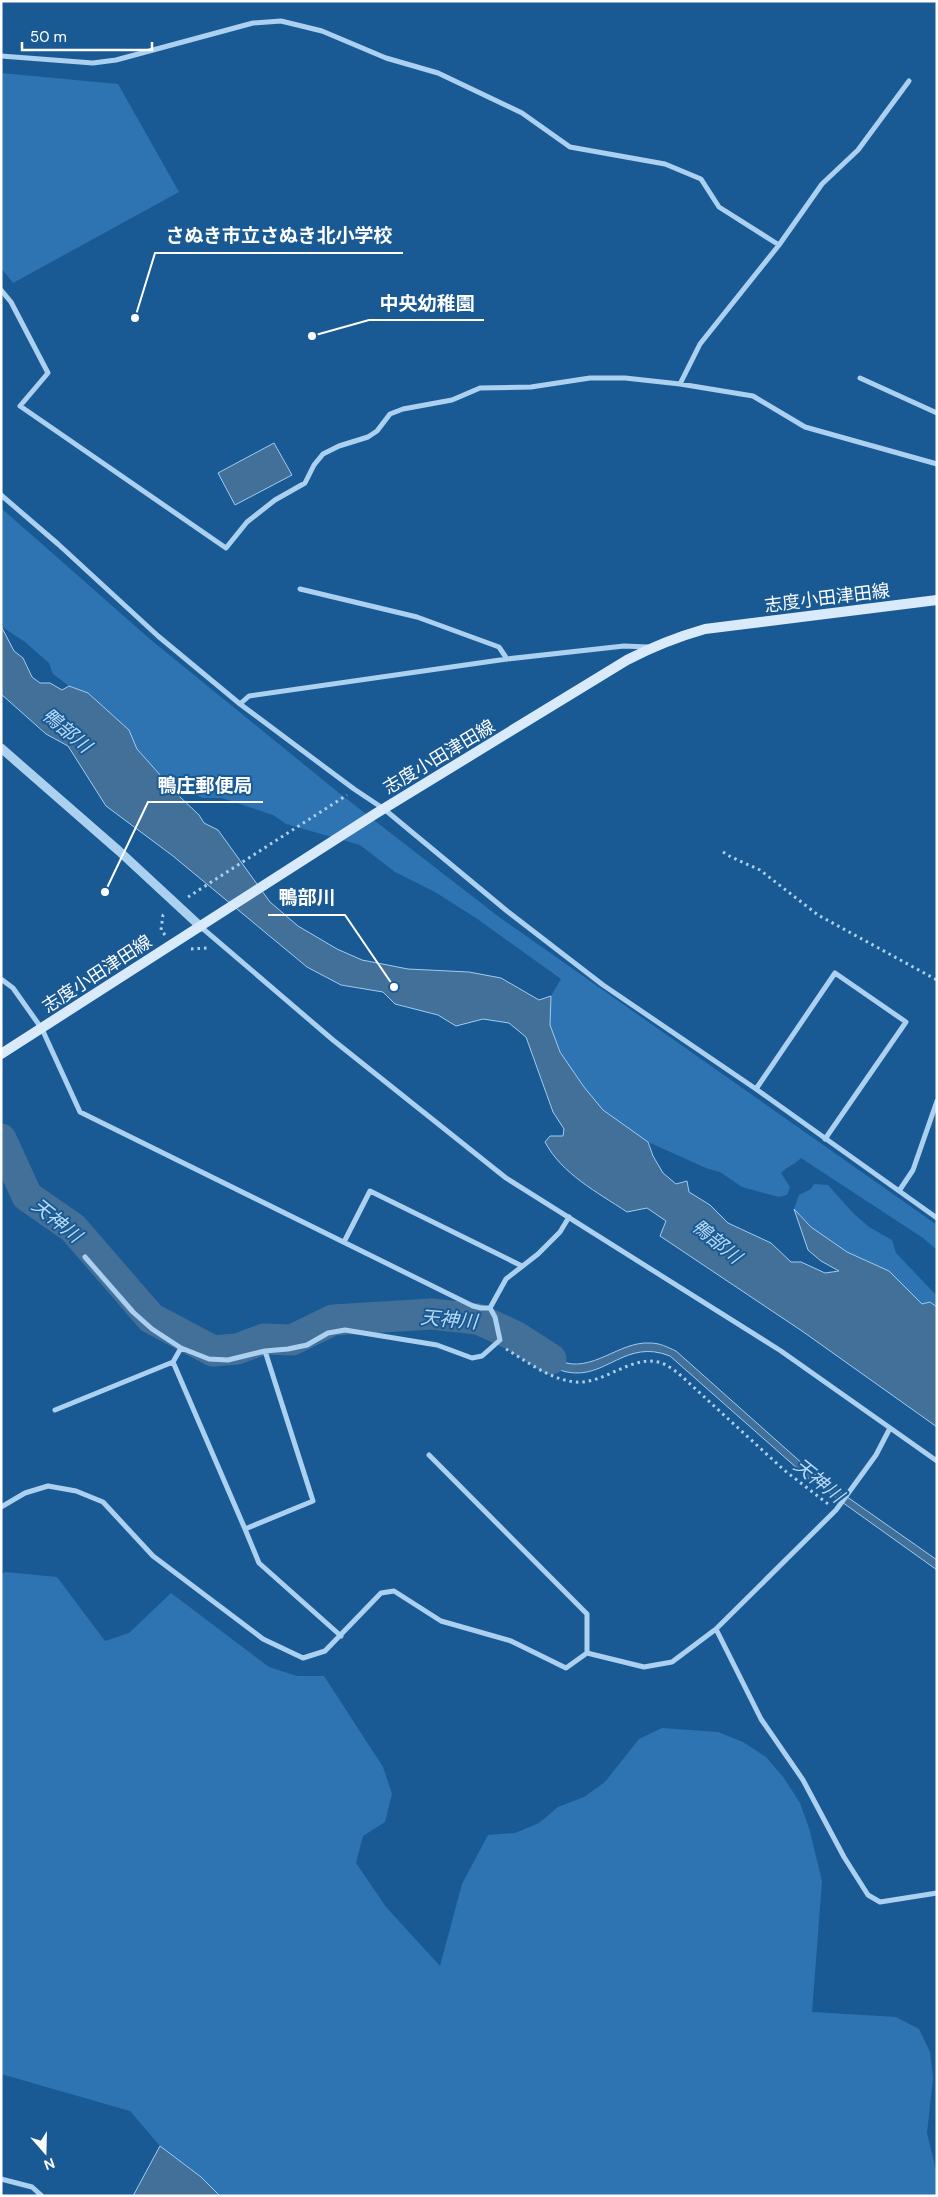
<svg xmlns="http://www.w3.org/2000/svg" width="938" height="2197" font-family="'DM Sans','Noto Sans JP',sans-serif">
  <rect width="100%" height="100%" fill="#1a5a94"/>
  <path fill="#2e74b2" d="M1,73L118,84L179,192L13,283L1,268Z
    M1,508L151,640L339,793L499,917L937,1225V1250L923,1238L801,1158C795,1165 787,1166 781,1173L790,1187L787,1195L779,1197L742,1187L720,1172L706,1168L648,1142L603,1110L584,1087L560,1052L550,1025L551,996L561,979L476,918L435,892L395,872L360,845L286,824L273,815L222,798H202L174,781L167,783L137,749L129,730L88,693L69,686L53,674L49,663L25,642L1,626Z
    M814,1184L828,1185L853,1213L869,1227L892,1240L896,1253L937,1296V1307L930,1302L922,1304L889,1271L847,1252L811,1227L794,1209L799,1195L811,1189Z
    M5,1572L57,1577L105,1641L129,1633L171,1593L269,1667L297,1676H324L383,1767L392,1794L385,1822L363,1836L356,1863L386,1907L440,1966L462,1884L488,1835L515,1833L539,1823L558,1807L584,1797L605,1782L639,1739L662,1728L718,1732L743,1742L766,1757L784,1778L800,1803L809,1828L822,1881L812,2012L896,2017L919,2029L930,2052L933,2078L927,2133L937,2174V2196H220L201,2177L160,2146L130,2111L1,2074V1575Z"/>
  <path fill="#437099" stroke="#9eccf2" d="M274,443L292,475L235,505L218,473Z
    M1,626L14,651L23,658L32,677L40,683H50L62,690L69,686L88,693L129,730L137,749L177,794L199,815L204,823L218,830L270,902L298,926L337,949L362,960L408,969L469,972L501,978L539,1000L551,996L550,1025L560,1052L584,1087L603,1110L648,1142L653,1156L663,1173L676,1184L687,1181L689,1192L710,1205L728,1223L771,1243L791,1262H801L825,1273L839,1271L821,1261L808,1250L794,1209L811,1227L847,1252L889,1271L922,1304L930,1302L937,1307V1427L802,1331L660,1236L666,1221L647,1208L627,1212C597,1192 562,1174 545,1142L550,1136H563L564,1129L553,1112L526,1037L509,1023L483,1019L456,1026L438,1015L395,1004L383,992L341,985L307,967L173,856L106,806L68,746L46,734L1,694Z
    M517,1334C531,1342 545,1355 560,1361C592,1374 619,1341 650,1343C660,1343 667,1347 676,1351L813,1473L937,1560V1570L807,1477L670,1356C625,1338 606,1380 567,1372C547,1368 529,1354 512,1343Z
    M160,2146L201,2177L220,2196H133Z"/>
  <g fill="none" stroke-linecap="round" stroke-linejoin="round">
    <path stroke="#437099" stroke-width="31" d="M1,1139L27,1196L73,1228L151,1318L213,1351L237,1349L264,1339L292,1340L333,1320L432,1314L478,1319L515,1336L551,1359"/>
    <path stroke="#abd0f0" stroke-width="3" stroke-dasharray="2.5 4" stroke-linecap="butt" d="M723,852L731,857L760,870L818,915L937,980
      M188,897L347,795
      M165,935L161,930L163,915L166,912
      M191,949L207,948
      M506,1349C528,1362 549,1379 575,1382C605,1385 635,1351 664,1364C669,1366 673,1370 677,1372L784,1470L828,1504"/>
    <path stroke="#abd0f0" stroke-width="5" d="M1,56L93,63L116,60L253,23L281,21L322,31L386,58L438,73L522,113L570,147L665,164L701,179L719,207L779,245
      M1,290L11,302L48,373L20,406L226,548L247,522L275,500L305,483L314,465L323,454L339,446L368,437L377,431L390,414L403,409L452,400L480,388L531,387L590,378H625L680,384L753,396L805,427L937,464
      M860,378L937,413
      M680,384L700,344L779,245L822,184L858,150L909,81
      M1,495L58,544L158,636L240,704L354,789L384,809L507,911L603,985L756,1089L937,1218
      M300,589L417,617L499,647L507,659
      M240,704L249,696L507,659L624,646L648,647
      M201,927L333,1040L506,1178L781,1351L937,1461
      M1,979L13,988L42,1029L80,1112L473,1306L481,1308H490
      M756,1089L835,973L906,1022L825,1139
      M899,1191L913,1170L937,1101
      M344,1242L370,1191L522,1266
      M85,1257L133,1312L152,1329L181,1348L209,1359L228,1360L265,1351L288,1349L307,1345L328,1333L345,1330L437,1345L472,1358L482,1356L500,1340L495,1317L490,1308L506,1279L538,1254L560,1232L569,1217
      M265,1351L313,1501L245,1529L259,1563L341,1636
      M173,1362L181,1348
      M55,1410L173,1362L245,1529
      M429,1455L587,1614V1653
      M1,1507L25,1493L48,1486L76,1491L103,1502L153,1556L263,1639L303,1658L325,1651L381,1593L394,1591L441,1621L511,1641L566,1668L587,1653L644,1667L672,1662L716,1629L836,1510L876,1455L890,1428
      M716,1629L761,1719L803,1780L844,1857L868,1895L880,1902L937,1893
      M1,2179L32,2187L42,2196"/>
    <path stroke="#abd0f0" stroke-width="9" d="M1,748L119,851L201,927"/>
    <path stroke="#d9eafb" stroke-width="10" d="M1,1054L375,814L627,660C652,647 677,637 705,629L937,600"/>
  </g>
  <g text-anchor="middle" stroke-width="4" stroke-linejoin="round" paint-order="stroke">
    <g font-size="18" fill="#fff" stroke="#1a5a94">
      <text transform="translate(827 598) rotate(-7)" y="6">志度小田津田線</text>
      <text transform="translate(439 757) rotate(-31)" y="6">志度小田津田線</text>
      <text transform="translate(97 974) rotate(-33)" y="6">志度小田津田線</text>
    </g>
    <g font-size="19" font-style="italic" fill="#b7daf6" stroke="#1a5a94">
      <text transform="translate(67 730) rotate(40)" y="7">鴨部川</text>
      <text transform="translate(57 1220) rotate(39)" y="7">天神川</text>
      <text transform="translate(717 1241) rotate(39)" y="7">鴨部川</text>
      <text transform="translate(449 1319) rotate(5)" y="7">天神川</text>
      <text transform="translate(819 1480) rotate(39)" y="7">天神川</text>
    </g>
  </g>
  <path fill="none" stroke="#fff" stroke-width="2" d="M135 318L155 253H403M312 336L369 320H484M105 892L148 802H263M394 987L345 915H268"/>
  <g fill="#fff" stroke="#1a5a94" stroke-width="2">
    <circle cx="135" cy="318" r="5"/>
    <circle cx="312" cy="336" r="5"/>
    <circle cx="105" cy="892" r="5"/>
    <circle cx="394" cy="987" r="5"/>
  </g>
  <g font-size="19" text-anchor="middle" font-weight="bold" fill="#fff" stroke="#1a5a94" stroke-width="4" stroke-linejoin="round" paint-order="stroke">
    <text x="279" y="242">さぬき市立さぬき北小学校</text>
    <text x="427" y="310">中央幼稚園</text>
    <text x="205" y="792">鴨庄郵便局</text>
    <text x="307" y="904">鴨部川</text>
  </g>
  <rect width="938" height="2197" fill="none" stroke="#ffffff" stroke-width="5"/>
  <g transform="translate(45 2152) rotate(160)" stroke="#1a5a94" stroke-width="4" paint-order="stroke">
  <path d="M0-4L9 19L0 12L-9 19Z" fill="#ffffff"/>
  <text y="-8" font-size="14" font-weight="bold" text-anchor="middle" fill="#ffffff">N</text>
  </g>
  <path d="M22 42v8h130v-8" fill="none" stroke="#ffffff" stroke-width="2.5"/>
  <text x="30" y="42" font-size="15" fill="#ffffff" stroke="#1a5a94" stroke-width="4" paint-order="stroke">50 m</text>
</svg>
